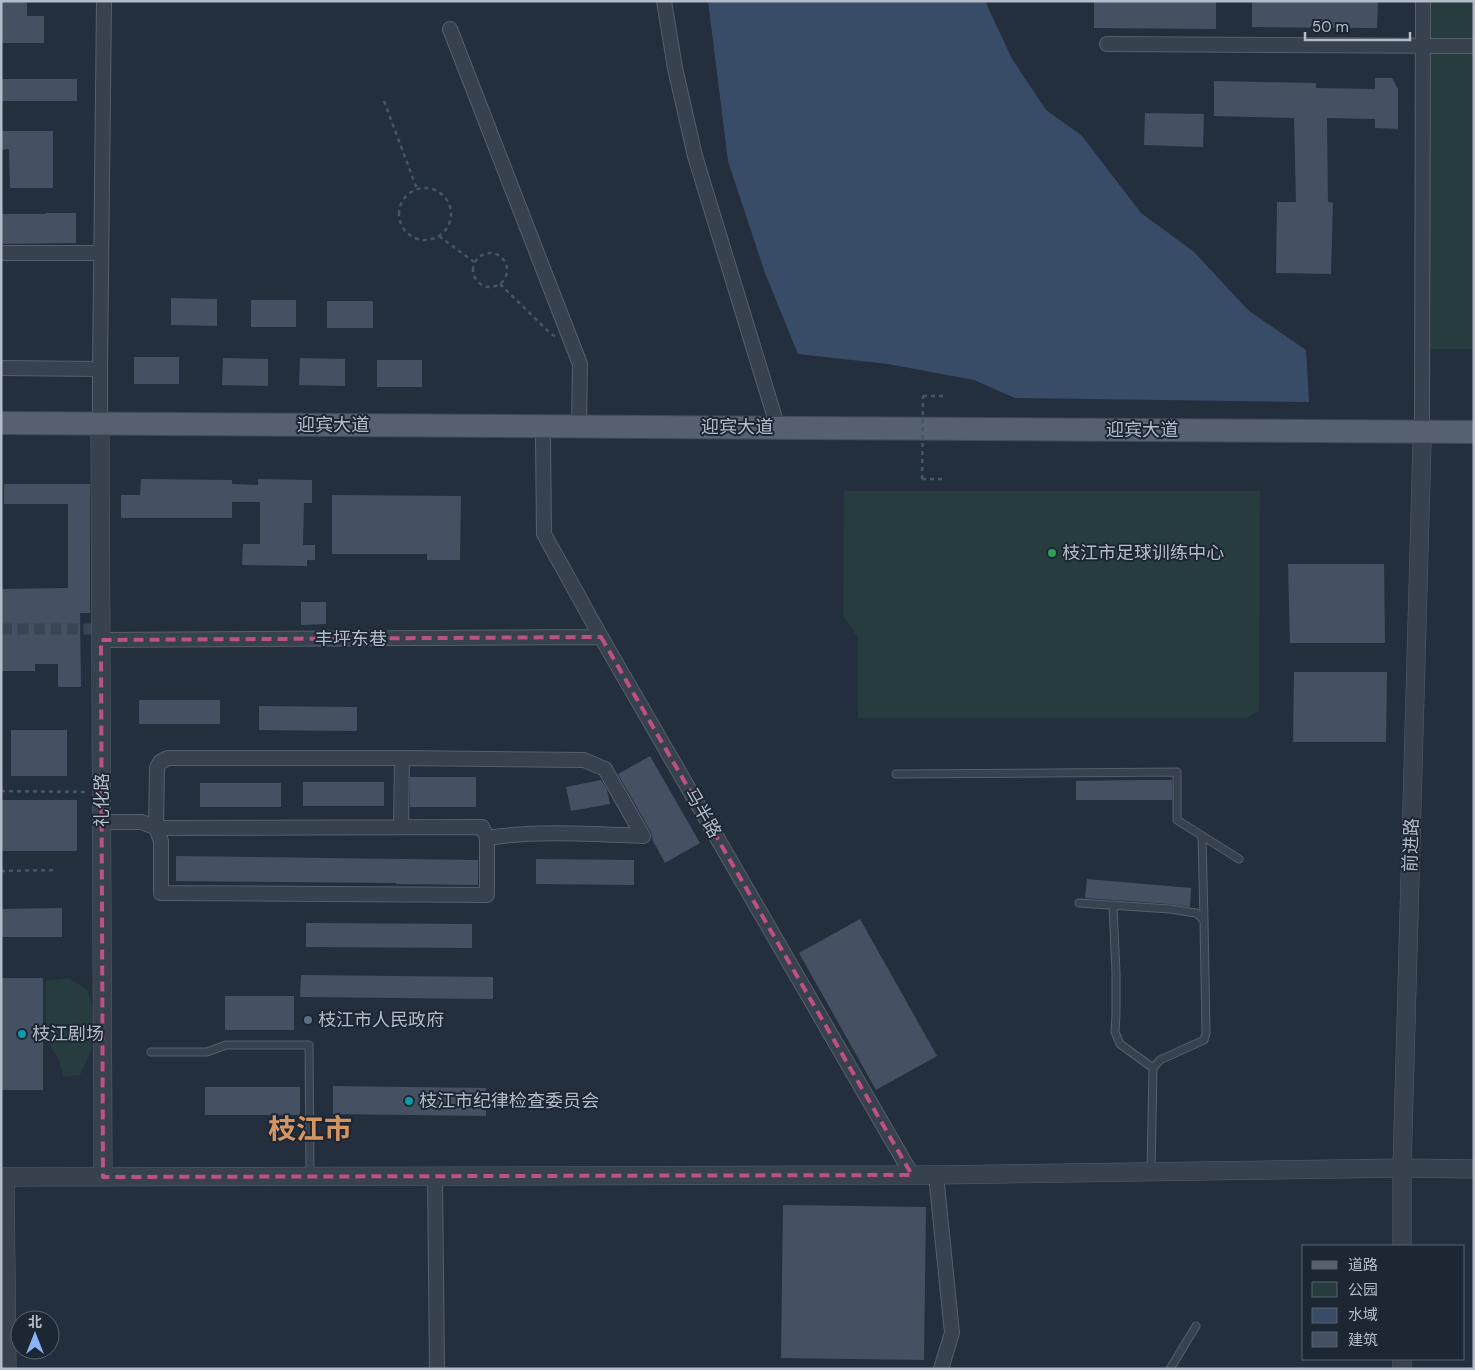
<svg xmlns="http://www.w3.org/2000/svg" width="1475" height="1370" font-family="'DM Sans','Noto Sans SC',sans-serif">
  <rect width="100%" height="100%" fill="#242f3e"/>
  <path fill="#263c3f" d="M1423,1H1474V349H1423Z
    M844,491H1260L1259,711L1246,718H858V638L843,615Z
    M68,978L88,990L95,1021L91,1051L80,1075L64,1077L58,1058L46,1038V981Z"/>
  <path fill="#394c67" d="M708,1H985L1012,59L1046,110L1082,136L1141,213L1194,252L1249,311L1306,350L1309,402L1015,398L974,380L888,364L798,354L765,273L728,161Z"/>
  <path fill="#455162" d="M1,1H27V16H44V43H1Z
    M1094,1H1216V29L1094,28Z
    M1252,1H1378L1377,28L1252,27Z
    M1375,78H1392L1398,89V129L1375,128V119L1327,118L1328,202L1333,203L1331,274L1276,273L1277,202H1296L1294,118L1214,116V81L1316,83V88L1375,89Z
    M1,79H77V101H1Z
    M1145,113L1204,114L1203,147L1144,145Z
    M1,131H53V188H10L9,149L1,150Z
    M46,213H76V243L1,244V214H46Z
    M171,298L217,299V326L171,325Z
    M251,300H296V327H251Z
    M327,301H373V328H327Z
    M134,357H179V384H134Z
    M223,358L268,359V386L222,385Z
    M300,358L345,359V386L299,385Z
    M377,360H422V387H377Z
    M141,479L232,480V484L258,485V479L312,480V503H304L303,545H315V560H307V566L242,565L243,544H260V502H232V518H121V495H140Z
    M4,484H90V613H80L81,687H58V664H35V671H1V589L68,588V504H4Z
    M332,495L461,496L460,560H427V554H332Z
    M1288,564H1384L1385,643H1290Z
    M301,602H326V624L301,625Z
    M1294,672H1387L1386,742H1293Z
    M139,700H220V724H139Z
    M259,706L357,707V731L259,730Z
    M11,730H67V776H11Z
    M650,756L700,843L665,863L653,841L651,832L618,774Z
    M410,777H476V807H410Z
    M601,780L607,790L610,804L571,811L566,787Z
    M1143,780H1172V800H1076V781Z
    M303,782H384V806H303Z
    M200,783H281V807H200Z
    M1,800H77V851H1Z
    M176,856L478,860V885L396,884V883L176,881Z
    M536,859L634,860V885L536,884Z
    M1087,879L1191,888L1190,907L1170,904L1085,898Z
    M62,908V937H1V909Z
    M860,919L937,1056L876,1090L799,953Z
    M306,923L472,924V948L306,947Z
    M301,975L493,977V999L300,997Z
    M1,978H43V1090H1Z
    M225,996H294V1030H225Z
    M333,1086L486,1088V1116L333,1114Z
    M205,1087H300V1115H205Z
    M783,1205L926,1207L924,1360L781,1358Z"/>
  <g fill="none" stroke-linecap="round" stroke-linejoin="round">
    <path stroke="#3a4453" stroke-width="11" stroke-dasharray="11 5.5" stroke-linecap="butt" d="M1,629H101"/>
    <g stroke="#565f6c" stroke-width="9">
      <path id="service" d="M896,774L1177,772V820L1239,859
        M1202,836L1204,920
        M1079,903L1170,909L1196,913L1204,920L1206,1033L1204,1040L1160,1060L1153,1068L1151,1172
        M1113,905L1116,973V1014L1115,1032L1120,1044L1153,1068
        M151,1052H207L226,1045H309L310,1176
        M1170,1369L1196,1326"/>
    </g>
    <g stroke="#565f6c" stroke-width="16">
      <path id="minor" d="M664,1L675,68L695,156L778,428
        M450,29L580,364L579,426
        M1107,44L1474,46
        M1,253H101
        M1,368L100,369V423
        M100,369L104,1
        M1422,437L1423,1
        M543,438L544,534L601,637L912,1175
        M101,640L601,637
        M402,758L584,760L605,769L643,836
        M102,822H142L156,828L161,841V893L487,895V838L482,827L156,828L157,768L160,762L168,758H402L401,827
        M487,838C538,830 591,834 643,836
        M936,1175L952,1333L941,1369
        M435,1176L437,1369"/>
    </g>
    <g stroke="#565f6c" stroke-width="19">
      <path id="tertiary" d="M100,423L103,1177
        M1,1177L936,1175L1402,1168L1474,1169
        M5,1177L7,1369
        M1402,1246V1168L1422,443
        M1402,1359V1369"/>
    </g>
    <g stroke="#414a57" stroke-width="24">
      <path id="primary" d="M1,423L1474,432"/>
    </g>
    <path stroke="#44595c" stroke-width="2.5" stroke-dasharray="4 4" stroke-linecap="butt" d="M384,101L417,189
      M399 214a26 26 0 1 1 52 0a26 26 0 1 1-52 0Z
      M439,236L474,262
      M473 270a17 17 0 1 1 34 0a17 17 0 1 1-34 0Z
      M500,284L551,334L555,336
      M923,396H945
      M922,479H943
      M1,791L88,792
      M1,871L57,870"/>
    <use href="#service" stroke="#38414e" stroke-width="7"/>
    <use href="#minor" stroke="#38414e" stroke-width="14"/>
    <use href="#tertiary" stroke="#38414e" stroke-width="18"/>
    <use href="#primary" stroke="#56606e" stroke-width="22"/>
    <path stroke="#44595c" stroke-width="2.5" stroke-dasharray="4 4" stroke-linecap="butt" d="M922,479L923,396"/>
  </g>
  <path fill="none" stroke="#bd5182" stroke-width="4" stroke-dasharray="10 6" stroke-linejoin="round" d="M601,637L912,1175L103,1177L101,640Z"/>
  <circle fill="#2e9e5b" stroke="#1d2633" stroke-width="2" cx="1052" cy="553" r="5"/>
  <circle fill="#5c6f8a" stroke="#1d2633" stroke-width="2" cx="308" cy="1020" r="5"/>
  <g fill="#0f9aa8" stroke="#1d2633" stroke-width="2">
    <circle cx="22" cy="1034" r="5"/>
    <circle cx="409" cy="1101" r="5"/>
  </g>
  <g text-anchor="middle" stroke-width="4" stroke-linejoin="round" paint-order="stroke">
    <g font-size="18" fill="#b4bcc9" stroke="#1d2633">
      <text x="333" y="431">迎宾大道</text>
      <text x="737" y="433">迎宾大道</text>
      <text x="1142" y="436">迎宾大道</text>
      <text x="351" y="645">丰坪东巷</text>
      <text transform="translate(102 800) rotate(-90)" y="6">礼化路</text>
      <text transform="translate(703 813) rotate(60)" y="6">马半路</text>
      <text transform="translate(1411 845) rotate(-88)" y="6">前进路</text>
    </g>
    <g font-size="18" fill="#b4bcc9" stroke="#1d2633" text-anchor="start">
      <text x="1062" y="559">枝江市足球训练中心</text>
      <text x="318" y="1026">枝江市人民政府</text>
      <text x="32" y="1040">枝江剧场</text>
      <text x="419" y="1107">枝江市纪律检查委员会</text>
    </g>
    <g font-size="28" font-weight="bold" fill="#d59563" stroke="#1d2633">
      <text x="310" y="1139">枝江市</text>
    </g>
  </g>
  <rect width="1475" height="1370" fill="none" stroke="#b4bcc9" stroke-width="5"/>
  <rect x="1302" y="1245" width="162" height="115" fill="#1d2633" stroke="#59626f"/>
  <rect x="1312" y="1261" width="25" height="8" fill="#56606e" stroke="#59626f"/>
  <text x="1348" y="1270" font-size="15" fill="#b4bcc9">道路</text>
  <rect x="1312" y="1282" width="25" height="15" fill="#263c3f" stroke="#59626f"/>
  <text x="1348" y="1295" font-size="15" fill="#b4bcc9">公园</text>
  <rect x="1312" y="1308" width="25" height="15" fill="#394c67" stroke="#59626f"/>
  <text x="1348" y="1320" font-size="15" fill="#b4bcc9">水域</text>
  <rect x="1312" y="1332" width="25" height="15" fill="#455162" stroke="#59626f"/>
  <text x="1348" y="1345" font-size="15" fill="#b4bcc9">建筑</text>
  <g transform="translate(35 1335)"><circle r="24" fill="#1d2633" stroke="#59626f"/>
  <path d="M0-4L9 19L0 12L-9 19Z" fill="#8ab4f8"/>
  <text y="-8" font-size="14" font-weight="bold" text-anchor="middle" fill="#b4bcc9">北</text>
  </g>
  <path d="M1305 32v8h105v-8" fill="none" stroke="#b4bcc9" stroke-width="2.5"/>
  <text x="1312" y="32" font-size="15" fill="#b4bcc9" stroke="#1d2633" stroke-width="4" paint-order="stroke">50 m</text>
</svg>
